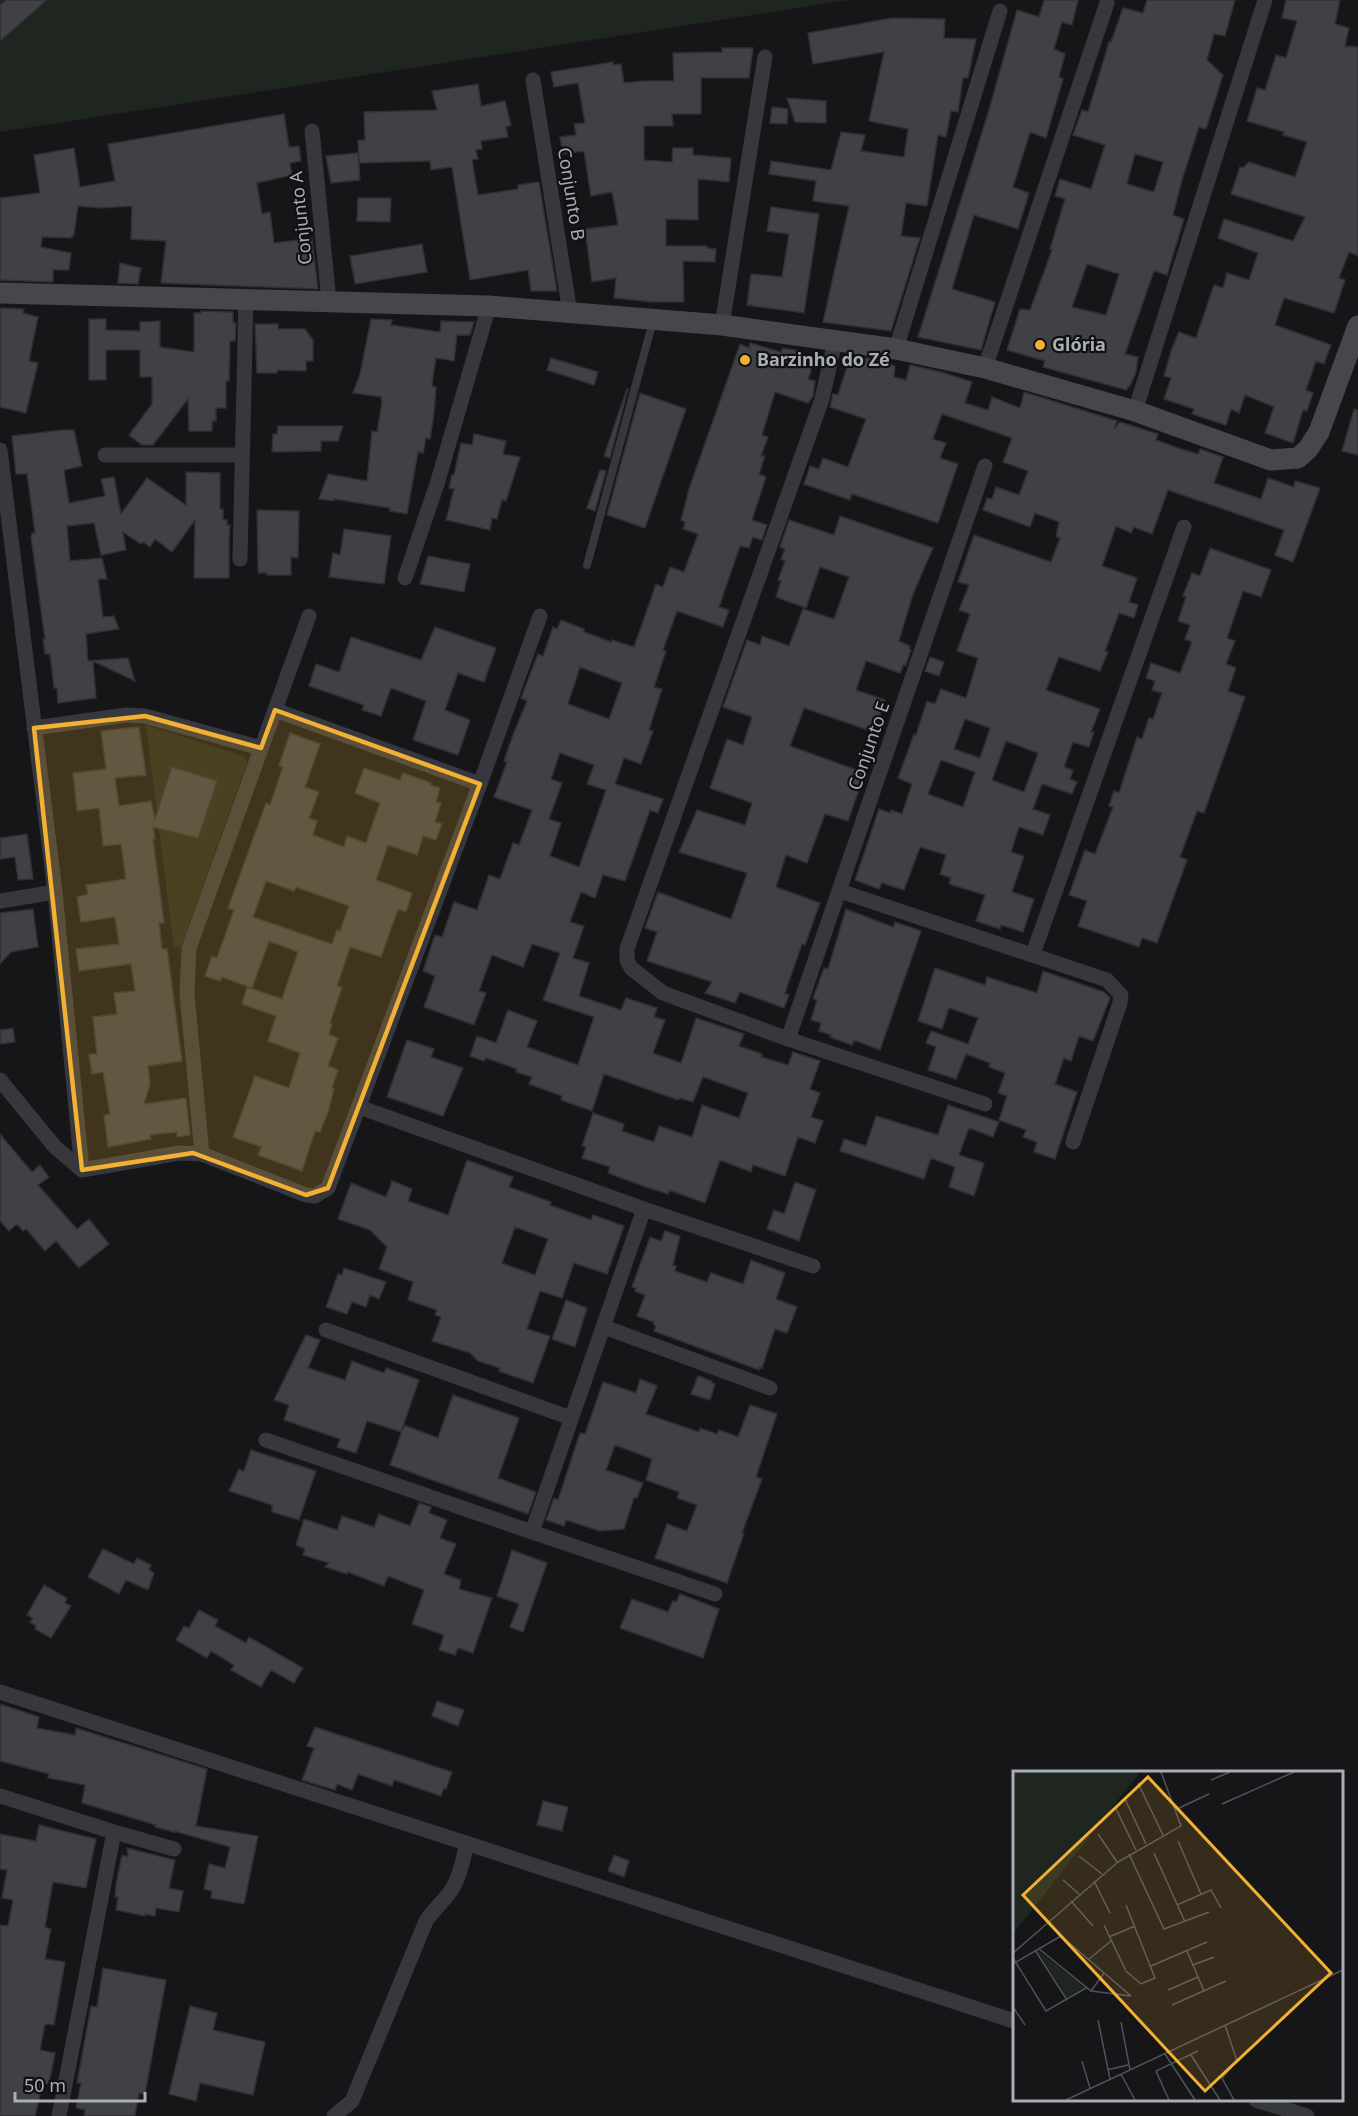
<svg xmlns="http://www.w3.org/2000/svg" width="1358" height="2116" font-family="'Noto Sans',sans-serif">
  <rect width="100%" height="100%" fill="#161618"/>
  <path fill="#1e261f" d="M0,0H849L0,132Z
    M146,725L243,756L247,762L181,947H174Z"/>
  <path fill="#404145" stroke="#303034" stroke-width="1.5" fill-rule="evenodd" d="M6,0H47L0,41V5Z
    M1044,0H1078L1072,25L1062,22L1054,49L1065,54L1059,77L1063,79L1046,138L1030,132L1013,187L1029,193L1018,229L974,215L952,289L995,302L981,350L918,337L989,110L1017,10L1039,17Z
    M1147,0H1235L1225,36L1214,34L1207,60L1223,75L1206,129L1199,127L1182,180L1173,215L1184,219L1167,275L1154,271L1125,354L1138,357L1136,372L1131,384L1126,390L1043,367L1045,361L1007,350L1020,309L1030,310L1052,250L1050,249L1065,199L1055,196L1060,179L1091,189L1105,145L1073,135L1082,110L1088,112L1109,42H1111L1123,8L1143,13ZM1135,154L1163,162L1154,192L1127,184ZM1087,264L1119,274L1106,315L1072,307Z
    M1286,0H1340L1335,24L1349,28L1345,46L1358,47V256L1349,252L1339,278L1345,280L1334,313L1284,298L1275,325L1331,345L1324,364L1316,361L1306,390L1313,393L1307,411L1303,410L1293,443L1265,433L1274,407L1245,395L1239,413L1231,409L1226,425L1192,414L1194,409L1164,399L1171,378L1164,376L1171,351L1179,332L1196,338L1214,285L1223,288L1227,273L1249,280L1258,253L1218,238L1224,219L1293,241L1305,217L1231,194L1240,167L1243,168L1249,162L1295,177L1307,142L1283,135L1284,132L1247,121L1257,88L1265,90L1276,55L1286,58L1297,21L1282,18Z
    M892,18L945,19L944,38L976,39L968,78H963L958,112L951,111L946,137L938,135L927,206L906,203L901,236L920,238L891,331L823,322L849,206L813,201L816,181L769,174L771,161L831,170L841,132L865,135L861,151L904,157L908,129L869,121L884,52L813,64L808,33Z
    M722,48H753L749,78H701V114H672L673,126H644V160L672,162L673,148H693V155L731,158L729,182L698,179V220L666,219V246H707V248L716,249L715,262L683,261L684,302H652L614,298L616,278L592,282L585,229L618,225L612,192L591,196L584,151L563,154L560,137L576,135L574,124L585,123L578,83L554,87L551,72L613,62V65L621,64L624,83L644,81H674L673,53L722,52Z
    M478,84L481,106L505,101L511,125L506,127L508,137L481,141L482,149L476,150L478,159L472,160L478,195L518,189V185L539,182L557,291H531L528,270L470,280L452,167L431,170L430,161L359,163L358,140H365L364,112L437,110L432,91Z
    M787,98L826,101V123L795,122Z
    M772,107L788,109L787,124L770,123Z
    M284,114L289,147L299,146L301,161L290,163L292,175L257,183L262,214L270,212L274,243L312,238L318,289L161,283L166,241L131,239L132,206L100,208L78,206L74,235H72V238L42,237L41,247L71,253L69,270H53V282L0,280V198L40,193L34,155L74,148L80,187L115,181L108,144Z
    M358,153L360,180L331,183L326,156Z
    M358,198H391L390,222L357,221Z
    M771,207L819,214L804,313L747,305L751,274L782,277L789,234L767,231Z
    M422,244L427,272L355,284L350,256Z
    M120,263L141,268L138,284L118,283Z
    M0,308L24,309L23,313L38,317L29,361L38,363L26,413L0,407Z
    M201,311L233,312V323H236L235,341H230L229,381H226V408H216V421H212V431H189L188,399L153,445H142L129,435L152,404V377H140V350H106V380H89V319H106V330L140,331V322L160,321V347L194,352V313H201Z
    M371,319L392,320L391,325L440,332L441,321L474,322L470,335H457L454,361L436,358L432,384L433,387H436L434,414L430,439L426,438L423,453L418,452L407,514L390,511V508L334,499V501L319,499L328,474L367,481L372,431L377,432L382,402L381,397L353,393L360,374Z
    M255,324H278V329H305L313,340V361H306V371L277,370V373H257Z
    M750,343L781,352L783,348L800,351L810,360L811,371L808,379L815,381L813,396L808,403L775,392L762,435L768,437L761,456H765L759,474L766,477L752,520L767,525L762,540L753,537L749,548L740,546L719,607L729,610L723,627L677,611L663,650L666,651L654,687L662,689L649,730L653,731L641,764L624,758L615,784L663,799L658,813L650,810L625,881L603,875L595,898L581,892L570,922L584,926L573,958L589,963L579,996L621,1010L626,998L657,1008L654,1017L665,1020L653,1053L681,1063L696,1018L744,1034L739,1046L762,1054L761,1057L788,1065L793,1052L820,1061L810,1089L820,1093L811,1117L823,1121L815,1143L798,1137L785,1176L753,1165L751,1172L720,1160L705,1203L669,1190L668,1194L643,1186L608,1173L610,1167L582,1158L586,1147L582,1146L593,1113L624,1124L622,1131L654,1142L659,1126L692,1137L702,1105L739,1118L748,1093L703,1077L693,1102L680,1098L678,1100L604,1074L592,1111L561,1100L562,1096L529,1084L532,1077L516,1072L517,1069L486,1058L484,1061L470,1056L477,1036L496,1043L508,1010L537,1021L527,1047L578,1065L594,1017L543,1000L560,953L532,944L523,967L492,955L479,991L486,993L474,1025L424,1007L435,976L423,971L435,935L442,937L454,902L477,910L489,875L500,879L513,843L519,845L532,810L494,797L507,762L504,761L513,735L527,701L521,698L538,654L543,656L553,627L557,629L561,620L584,629V632L590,634L611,642L612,640L634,647L656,584L663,587L670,567L684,572L698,534L683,529L685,522L681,520L689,489L740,344L749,348ZM580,667L622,683L609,719L568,704ZM560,753L594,765L587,784L606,790L579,867L550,856L561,823L549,819L562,783L551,779Z
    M850,357L876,359L895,366L894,377L906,380L910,365L941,372L972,382L965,403L988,410L992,397L1020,408L1024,392L1117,421L1114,429L1120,422L1158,434L1156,440L1181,449L1198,454L1200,449L1223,457L1214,483L1261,499L1268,478L1294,487L1295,481L1320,488L1293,562L1275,555L1284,530L1168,490L1152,534L1134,527L1131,533L1116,526L1102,566L1137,578L1129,602L1138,605L1134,618L1119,613L1105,651L1108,652L1100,671L1059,657L1046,690L1100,709L1091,732H1094L1089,747L1073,742L1064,767L1073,770L1070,779L1077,782L1072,794L1042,784L1033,809L1050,815L1043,835L1019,827L1011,852L1024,856L1012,892L1034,899L1023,932L1001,925L1000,929L976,921L985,895L949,884L951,878L940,874L946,855L920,847L904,890L882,883L879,889L855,880L879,809L890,813L891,810L902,814L912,784L898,778L914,734L916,735L927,701L935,704L941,689L966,698L978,658L957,651L970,614L959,610L969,585L958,582L974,535L1051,562L1060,538L1056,537L1059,522L1035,513L1030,527L983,510L987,498L992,499L996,487L1019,495L1028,471L1003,462L1012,438L942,414L933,439L946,443L940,458L958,464L938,523L852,494L850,500L804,484L810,466L819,469L823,458L848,467L866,419L830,407L833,394L838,395ZM965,719L990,728L980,758L954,749ZM1006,741L1038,753L1024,792L992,780ZM941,760L975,772L963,807L928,794Z
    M551,358L598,372L594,385L547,370Z
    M627,389H628L610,458L604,456Z
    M640,393L686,409L645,528L607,515Z
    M1354,409L1358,410V455L1342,451Z
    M278,426H343L338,441H321V451L272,452L273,434H277Z
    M63,430H74L82,466L64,470L69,503L105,496L101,479L114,477L121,514L147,478L186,505V472L220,473V509H223V520H227V525H230L229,542V578H194L195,520L172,552L155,539L150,547L143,542L141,544L123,532L126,550L101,555L94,523L67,526L70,561L102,558L107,579H98L103,617L114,616L119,629L86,634L88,661L128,658L135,681L93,661L96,698L58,703L57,688H54L50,654H45L43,639H45L31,537L32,533H35L27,474H16L12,436Z
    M474,434L506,441L503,454L520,457L506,501L502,500L497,519L492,518L490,530L446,520L454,489L449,488L452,475H454L461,443L472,445Z
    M600,470L606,471L595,511L587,508Z
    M257,510L299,511L298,558L291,557V575H267V573H258Z
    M840,516L933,548L913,594L899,641L910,646L909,649L911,650L906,665L904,664L900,673L866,661L856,690L885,700L874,732L804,708L790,746L865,773L848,821L825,814L807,863L786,855L776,887L820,903L805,945L802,944L795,964L785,993L789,995L784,1008L740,992L735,1003L705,993L712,982L647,961L657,932L645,928L658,892L731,919L747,873L679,852L697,810L745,825L752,803L710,788L727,739L743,745L752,717L723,707L747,640L760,645L762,636L789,646L803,609L834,619L849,577L820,567L806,608L776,597L781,581L778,580L785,561L781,559L785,549L780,547L789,520L834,535Z
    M344,529L391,536L384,584L329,577L333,553L340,555Z
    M1210,548L1271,570L1261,597L1243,591L1227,638L1235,641L1226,664L1236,668L1228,691L1245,697L1204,813L1197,811L1180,857L1187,860L1157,943L1142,938L1139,947L1078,926L1087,901L1069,895L1085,850L1095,854L1113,807L1109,806L1114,791L1119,793L1137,737L1142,739L1149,718L1153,719L1162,693L1152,690L1155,681L1146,678L1151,663L1180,673L1192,642L1185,639L1190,625L1178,621L1186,597L1183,596L1192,573L1200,576Z
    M428,556L470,564L464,592L420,584Z
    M435,627L496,648L484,682L458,673L445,710L470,720L458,755L413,740L426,701L391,688L381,716L362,710L364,705L309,686L316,664L339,672L351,637L421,660Z
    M930,657L944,662L939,676L925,671Z
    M139,727L146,775L115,778L119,806L151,801L155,819L172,767L217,781L198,838L153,827L155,839L153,840L164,923H159L162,949H167L182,1061L148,1066L150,1084L144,1104L186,1098L190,1135L177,1137V1132L150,1135L151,1139L108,1147L104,1116L110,1114L103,1072L92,1074L89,1054H97L93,1017L117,1014L114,993L135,991L131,964L79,971L76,949L119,944L115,917L81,922L77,897L88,894L86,885L126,879L121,844L103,846L99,808L77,811L73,773L106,769L101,731Z
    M290,733L320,744L305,787L319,792L309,818L317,821L313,835L344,847L347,836L366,843L380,803L355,793L364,768L400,780L403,773L431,783L430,785L440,788L436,802L441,803L435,822L442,824L436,840L423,836L417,855L388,845L376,880L412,893L406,912L398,909L381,957L350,947L337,986L342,987L330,1023L332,1024L329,1035L338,1038L328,1066L338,1070L332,1088L334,1089L328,1112L320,1132L315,1131L302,1171L258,1155L261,1147L233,1137L255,1076L289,1088L300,1053L268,1041L276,1016L242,1004L247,987L282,999L298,952L269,941L252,988L222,977L220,981L205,976L212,956L217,958L234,910L228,908L266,803L270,805L283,767L279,766ZM266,881L294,891L296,887L349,906L340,931L337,930L332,944L253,917Z
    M27,834L33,879L18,880L15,857L0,859V838Z
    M33,909L38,947L11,952L0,964V913Z
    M846,909L893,927L895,922L921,931L880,1050L854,1040L852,1045L830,1037L831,1035L819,1031L821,1023L811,1020L817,1000L813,998L824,968L828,969Z
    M935,968L985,985L987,977L1037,993L1043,971L1104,992L1110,998L1093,1041L1079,1036L1071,1061L1064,1058L1055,1084L1077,1092L1055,1159L1034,1152L1037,1142L1023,1137L1026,1130L999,1120L1007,1096L998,1093L1005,1073L989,1067L990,1063L966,1054L956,1079L928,1070L936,1047L926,1043L931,1031L968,1044L978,1018L949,1008L942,1029L918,1021Z
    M13,1028L15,1042L0,1044V1030Z
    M407,1040L434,1049L431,1057L463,1068L443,1116L387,1097Z
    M948,1105L999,1122L993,1137L969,1128L959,1155L984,1163L974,1196L949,1187L955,1167L931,1158L924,1179L840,1151L844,1139L866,1146L876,1116L938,1135Z
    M0,1134L32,1172L40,1165L49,1177L38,1185L77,1229L89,1219L109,1244L79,1268L56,1241L45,1251L26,1229L23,1231L17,1224L9,1231L0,1221Z
    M467,1160L513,1177L509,1187L551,1202L550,1205L591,1220L593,1215L624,1226L607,1274L574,1263L562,1298L540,1291L527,1329L550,1336L533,1383L499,1371L500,1368L478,1361L470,1353L432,1341L441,1317L435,1315L437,1310L408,1300L413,1282L379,1269L387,1247L370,1230L338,1219L351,1183L386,1197L392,1181L412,1189L408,1201L448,1215ZM515,1227L548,1239L535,1275L502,1263Z
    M795,1182L816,1190L799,1241L767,1229L774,1210L784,1214Z
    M665,1231L680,1236L673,1265L676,1266L675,1271L707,1282L711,1273L743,1284L751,1260L785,1273L776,1299L797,1307L787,1333L775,1329L762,1368L760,1367L759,1370L654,1331L656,1326L653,1324L654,1322L637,1316L645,1295L635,1291L636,1288L632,1287L650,1237L661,1241Z
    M344,1268L386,1282L379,1299L370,1295L366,1307L352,1302L347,1314L326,1307L338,1274L342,1275Z
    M566,1300L587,1308L575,1347L552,1339Z
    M306,1335L320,1340L308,1368L345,1380L352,1361L384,1373L386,1368L419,1380L401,1432L367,1421L356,1453L337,1447L340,1439L284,1420L289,1405L274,1400Z
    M698,1376L712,1381V1383L715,1384L710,1400L691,1394Z
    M640,1379L657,1386L646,1414L699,1432L700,1428L717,1434L719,1430L738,1437L750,1405L777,1414L756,1477L762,1479L742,1533H744L727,1583L655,1558L667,1524L687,1531L697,1505L677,1498L679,1492L646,1480L652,1459L615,1445L606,1470L643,1483L637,1498H634L624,1529L600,1531L566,1520L564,1526L546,1520L554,1498L558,1500L580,1433L585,1434L603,1382L636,1393Z
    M453,1395L519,1418L498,1478L536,1492L528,1514L390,1465L404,1425L438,1438Z
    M251,1450L316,1471L299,1520L272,1512V1505L229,1491L239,1469L244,1471Z
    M419,1503L431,1507L429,1513L447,1520L440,1538L456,1544L444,1574L461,1580L459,1589L492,1598L473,1653L458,1648L455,1655L439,1650L444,1635L412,1624L424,1590L388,1576L384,1586L348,1572L347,1574L325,1567L329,1563L303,1555L305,1549L296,1545L304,1519L337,1530L342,1516L374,1527L379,1514L410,1526Z
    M103,1549L134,1564L137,1558L151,1565L149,1570L154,1573L148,1590L126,1580L119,1594L88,1577Z
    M512,1550L547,1563L523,1632L510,1627L519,1604L497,1596Z
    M44,1585L67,1598L65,1603L71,1606L51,1638L35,1629L36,1626L30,1622L33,1618L27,1615Z
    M680,1594L719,1609L703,1658L620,1628L632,1599L668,1612L673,1601L676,1602Z
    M199,1610L218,1620L215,1626L246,1643L249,1637L303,1668L294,1683L271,1670L261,1687L231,1670L234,1665L211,1651L207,1658L176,1640L184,1626L189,1628Z
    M437,1701L464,1710L458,1726L432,1716Z
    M0,1704L39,1717L37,1728L75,1735L76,1728L207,1769L196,1826L258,1836L244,1904L211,1898L212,1891L204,1889L209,1864L225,1868L230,1847L174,1831V1832L155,1827L156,1825L82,1803L85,1785L48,1778L49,1774L0,1761Z
    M315,1727L452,1772L446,1789L444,1788L441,1796L394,1780L392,1786L358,1774L352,1790L337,1784L335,1790L302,1780L314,1748L307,1746Z
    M543,1801L568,1807L562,1831L537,1825Z
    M39,1825L96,1839L86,1888L53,1882L45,1927L51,1929L45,1959L65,1962L54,2025L45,2024L40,2050L55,2053L49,2084L43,2083L35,2116H0V1925L8,1926L13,1900L2,1898L7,1870L0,1869V1834L36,1841Z
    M127,1848L175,1860L169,1888L183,1891L179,1912L156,1908L155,1916L145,1914V1916L116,1910L118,1897H115L116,1884L122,1855L128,1857Z
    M614,1855L629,1861L624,1877L608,1871Z
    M103,1968L166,1980L145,2094L139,2093L135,2116H84L85,2110L76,2108L81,2083H77L91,2006L97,2007Z
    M190,2006L217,2013L213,2030L265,2042L253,2095L200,2083L196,2101L169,2094Z"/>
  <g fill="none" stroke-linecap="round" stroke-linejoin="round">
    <path stroke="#37383d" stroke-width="8" d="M587,565L653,321"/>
    <path stroke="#37383d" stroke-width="15" d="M533,80L570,313
      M312,131L329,301
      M722,325L765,57
      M835,341L822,399L627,949V960L631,968L663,993L788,1039L985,1104
      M896,349L1000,11
      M985,368L1107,3
      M1135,411L1265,0
      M0,450L55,892L82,1170
      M105,455H242
      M240,559L246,299
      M405,578L437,484L489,306
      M309,616L189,948L187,994L202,1154L306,1195L315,1196L328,1188L480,784L540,616
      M275,710L480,784
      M34,728L126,715L145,716L261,748
      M840,891L1107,980L1121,995L1120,1003L1073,1142
      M0,901L55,892
      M1033,954L1184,527
      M788,1039L985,466
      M0,1080L55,1147L82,1170L179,1153L202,1154
      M359,1107L644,1209L813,1266
      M604,1327L770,1388
      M326,1330L571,1418
      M266,1440L532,1532L715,1594
      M532,1532L644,1209
      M0,1692L1014,2021
      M0,1796L114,1832L174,1849
      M1256,2100L1307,2116
      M59,2116L114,1832
      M334,2116L352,2101L426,1921C434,1909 443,1902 450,1892C460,1878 463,1859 467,1843"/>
    <path stroke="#45474d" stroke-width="21" d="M0,293L489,306L722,325L896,349L985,368L1135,411L1271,460L1298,458L1308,449L1319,432L1358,326"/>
  </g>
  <path fill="#f2b134" fill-opacity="0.2" stroke="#f2b134" stroke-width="4.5" stroke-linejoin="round" d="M275,710L480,784L328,1188L306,1195L193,1153L82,1170L34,728L145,716L261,748Z"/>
  <g fill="#f2b134" stroke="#111113" stroke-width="2">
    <circle cx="1040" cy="345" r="6"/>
    <circle cx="745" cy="360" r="6"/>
  </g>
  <g text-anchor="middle" stroke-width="4.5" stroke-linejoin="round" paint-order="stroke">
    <g font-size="18" fill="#a8adb8" stroke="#111113">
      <text transform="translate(571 194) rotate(81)" y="6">Conjunto B</text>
      <text transform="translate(301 218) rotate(-96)" y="6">Conjunto A</text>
      <text transform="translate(869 746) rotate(-71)" y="6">Conjunto E</text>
    </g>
    <g font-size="18" font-weight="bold" fill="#a8adb8" stroke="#111113" text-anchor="start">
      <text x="1052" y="351">Glória</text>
      <text x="757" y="366">Barzinho do Zé</text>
    </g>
  </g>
  <g transform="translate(1013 1771)">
    <rect width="330" height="330" fill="#161618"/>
    <path d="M0,1H127L0,163ZM24,179H25L71,216L54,227Z" fill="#1e261f"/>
    <path fill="none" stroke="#505258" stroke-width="1.5" d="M198,9L217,1M125,12L150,64M112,28L133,73M209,33L281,1M103,38L123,79M164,38L196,23M85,63L104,91M165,70L188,123M141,82L172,151M116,83L151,158L196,141M66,85L89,103M50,109L66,123M81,110L97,142M58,130L80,155M164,134L198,119L208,137M91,154L113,200L128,213L142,207L113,134M96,166L122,155M25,177L78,220L118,225M22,179L54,229M174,180L191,220M0,182L105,91L168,55L148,1M0,187L33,240L73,217M76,188L98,170M3,191L48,165L118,225M180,194L201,186M138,195L194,171M155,219L185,206M78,220L91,202M159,234L213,210M0,236L12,254M85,249L97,308M108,251L117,299M212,254L224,290L209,307L221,329M152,283L182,329M178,284L207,329M69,290L77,317M94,299L115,294M108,303L122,329M53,329L330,199M156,329L143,300L185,280"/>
    <path fill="#f2b134" fill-opacity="0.15" stroke="#f2b134" stroke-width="3" d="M135,6L318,202L192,320L10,124Z"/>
    <rect width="330" height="330" fill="none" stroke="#a8adb8" stroke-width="3"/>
  </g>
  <path d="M15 2092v9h130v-9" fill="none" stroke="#a8adb8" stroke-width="3"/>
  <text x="24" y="2092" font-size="18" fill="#a8adb8" stroke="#111113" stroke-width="4.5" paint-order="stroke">50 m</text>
</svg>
